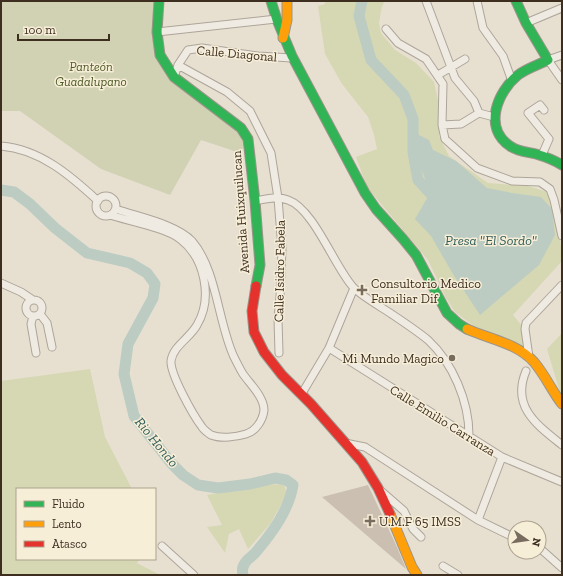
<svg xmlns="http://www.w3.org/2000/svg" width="563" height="576" font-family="'Zilla Slab',serif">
  <rect width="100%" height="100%" fill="#e7e0d1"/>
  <path fill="#d6d7b3" d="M325,1H385L382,6L379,23L381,33L395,50L416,63L434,82L439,105V136L449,156L488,183L528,186L547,192C555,207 562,244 562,261L513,315L523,327L525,349L474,326L455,312L446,298L428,260L367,187L356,157L377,149L374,135L368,117L342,84L325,54L318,6L325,4Z
    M562,333V399L547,349Z
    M90,369L105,437L132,489H17V559H140L137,563L160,575H1V381Z
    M269,484L284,485L287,494L270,524L248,549L239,529L229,534L225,553L207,527L222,525L207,495Z"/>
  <path fill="#d1d1b3" d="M1,1H159L160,55L174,77L248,139L240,153L201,140L170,195L101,169L20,111H1Z"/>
  <path fill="#bcccc2" d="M417,134L429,140L433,150L456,161L487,188L512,193L541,197L552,209L555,235L539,265L480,315L453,274L431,236L415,219L430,193L419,162Z"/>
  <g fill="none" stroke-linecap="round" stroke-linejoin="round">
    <path stroke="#bcccc2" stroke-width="11" d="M362,1L359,16L371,60L404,95L413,119V152L418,180L430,193
      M1,190L14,192L30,204L55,228L87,253L130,263L147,273L155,284L153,298L128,344L124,374L134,416L172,464L183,475L198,485L218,488L250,484L275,478L286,480L293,485C289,510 272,533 256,552C253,556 247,559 245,563C242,567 242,571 243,575"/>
  </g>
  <path fill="#cbbfb2" d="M368,485L397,547L406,569L322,497Z"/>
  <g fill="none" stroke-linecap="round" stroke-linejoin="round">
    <g stroke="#ada599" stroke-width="9">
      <path id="street" d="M426,1L455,78L474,101L479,113
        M477,1L483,28L503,56L512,81
        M526,23L562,8
        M386,29L398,43L426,59L443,84L442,125L445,139L477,168L512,181L540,182L550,189L554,200L562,236
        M157,32L276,19
        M562,55L548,60L562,80
        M178,65L227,92L250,111L271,153L278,198L282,249L280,296L278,319L279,353
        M438,75L465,59
        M174,77L178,65L188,50L202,48L258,56L292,58
        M442,125L461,124L479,113L494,117
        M1,146C40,149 71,176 98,201
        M542,155L549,139L528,113L540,105L544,110
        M96 206a10 10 0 1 1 20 0a10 10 0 1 1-20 0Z
        M255,201C266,199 278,196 288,200C314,209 334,266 353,287C361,296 383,308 393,315C405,323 417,331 428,340C453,363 469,402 469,435
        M110,215C128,221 167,228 180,239C205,258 213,298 197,325C190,338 173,346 171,361C170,374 193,415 202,427C204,430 208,433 211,435C221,439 236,437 246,434C256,431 263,420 264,410C264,397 250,384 243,374C240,369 237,363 234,357C218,323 217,270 192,241C176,224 138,217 116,209
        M1,283L21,292L33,300
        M26 308a8 8 0 1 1 16 0a8 8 0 1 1-16 0Z
        M40,314L47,323L52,347
        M33,316L31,324L36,353
        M329,348L502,457L562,482
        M529,357L525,329L526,323L562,285
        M526,371C511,407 537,425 562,445
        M301,395L329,348L354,288
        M345,443L365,447L478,520L515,538
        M381,491L404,511L413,529L421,537
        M478,520L502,457
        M162,546L194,575
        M539,549L543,551L562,568
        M443,566L458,575"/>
    </g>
    <g stroke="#9c958a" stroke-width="11">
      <path id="fast" d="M159,1L157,32L160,55L174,77L241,128L248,139L255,201L260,265L256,286
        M271,1L277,20L292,56L365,193L376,209L403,239L416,255L447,313L459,324L467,329
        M516,1L526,23L548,60C538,65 527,68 518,75C497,92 483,128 510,146C518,152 528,152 536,154C546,157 554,160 562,165"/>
    </g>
    <g stroke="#9c958a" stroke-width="11">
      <path id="slow" d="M283,38L287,20V1
        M467,329C489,339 517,343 534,362C545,375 552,391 562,404
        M390,514L412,567L417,575"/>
    </g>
    <g stroke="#9c958a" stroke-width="11">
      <path id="jam" d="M256,286L252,311L254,332L264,352L282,375L311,404L362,462L378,488L390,514"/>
    </g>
    <use href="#street" stroke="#efebe3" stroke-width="7"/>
    <use href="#fast" stroke="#30b455" stroke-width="9"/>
    <use href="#slow" stroke="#ff9f0a" stroke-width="9"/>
    <use href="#jam" stroke="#e5322d" stroke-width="9"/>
  </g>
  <g fill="#786c5e" stroke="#f7eed8" stroke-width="1.5">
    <path d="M360 284h4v4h4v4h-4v4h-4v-4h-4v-4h4z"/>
    <circle cx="452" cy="358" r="4"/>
    <path d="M368 515h4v4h4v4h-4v4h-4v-4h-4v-4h4z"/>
  </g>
  <g text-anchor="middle" stroke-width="3" stroke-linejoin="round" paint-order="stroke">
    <g font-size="13" fill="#3d2e20" stroke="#f7eed8">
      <text transform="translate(237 53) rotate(5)" y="5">Calle Diagonal</text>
      <text transform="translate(240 212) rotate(-94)" y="5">Avenida Huixquilucan</text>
      <text transform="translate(279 271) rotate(-89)" y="5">Calle Isidro Fabela</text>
      <text transform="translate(443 420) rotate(32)" y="5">Calle Emilio Carranza</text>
    </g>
    <g font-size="13" font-style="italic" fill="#4d5a26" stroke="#f7eed8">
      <text x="91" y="71">Panteón<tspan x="91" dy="15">Guadalupano</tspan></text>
    </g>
    <g font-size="13" fill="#3d2e20" stroke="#f7eed8" text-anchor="start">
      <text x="371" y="288">Consultorio Medico<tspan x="371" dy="15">Familiar Dif</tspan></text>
      <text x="444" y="363" text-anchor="end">Mi Mundo Magico</text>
      <text x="379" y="526">U.M.F 65 IMSS</text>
    </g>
    <g font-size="14" font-style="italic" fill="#2f5d5a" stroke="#f7eed8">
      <text x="491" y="245">Presa "El Sordo"</text>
      <text transform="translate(157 442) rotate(51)" y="5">Rio Hondo</text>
    </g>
  </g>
  <rect width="563" height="576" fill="none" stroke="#3d2e20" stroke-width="4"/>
  <rect x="16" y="488" width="140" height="72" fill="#f7eed8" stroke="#ada18e"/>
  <rect x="24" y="501" width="20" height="6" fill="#30b455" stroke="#ada18e"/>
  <text x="52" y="508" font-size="12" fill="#3d2e20">Fluido</text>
  <rect x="24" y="521" width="20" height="6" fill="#ff9f0a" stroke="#ada18e"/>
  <text x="52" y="528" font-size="12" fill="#3d2e20">Lento</text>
  <rect x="24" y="541" width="20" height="6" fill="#e5322d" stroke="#ada18e"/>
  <text x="52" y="548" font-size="12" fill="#3d2e20">Atasco</text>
  <g transform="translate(527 540) rotate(103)"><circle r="19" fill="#f7eed8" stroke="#ada18e"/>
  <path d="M0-3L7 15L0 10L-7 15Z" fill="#786c5e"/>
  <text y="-6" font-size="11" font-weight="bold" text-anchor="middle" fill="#3d2e20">N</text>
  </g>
  <path d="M18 34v6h91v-6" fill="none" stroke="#3d2e20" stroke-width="2"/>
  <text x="24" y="34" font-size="12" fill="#3d2e20" stroke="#f7eed8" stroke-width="3" paint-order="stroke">100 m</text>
</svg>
